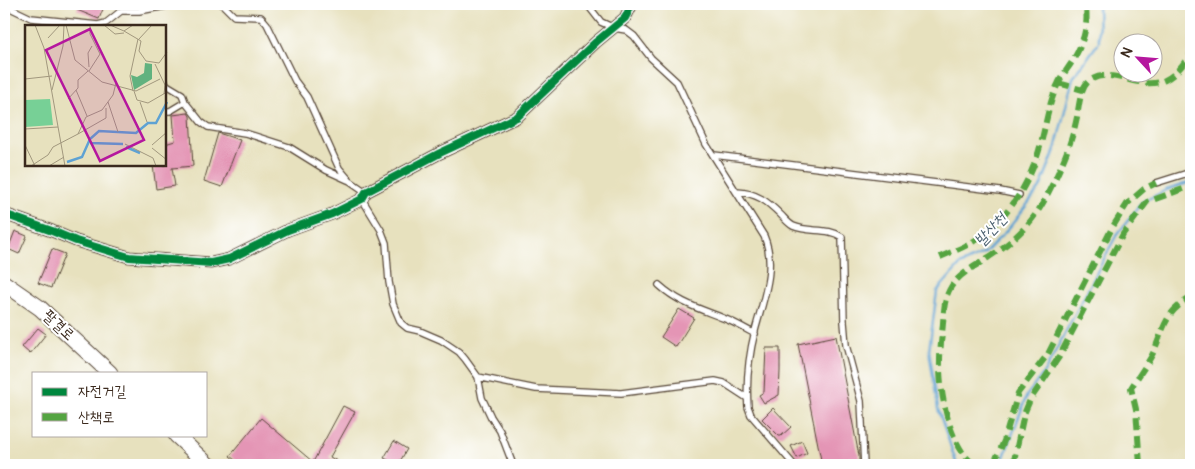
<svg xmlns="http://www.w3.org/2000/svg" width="1195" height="469" font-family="Pangolin,'Poor Story',sans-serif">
  <rect width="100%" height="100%" fill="#fff"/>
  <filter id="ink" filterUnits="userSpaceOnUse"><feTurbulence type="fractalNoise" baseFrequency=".02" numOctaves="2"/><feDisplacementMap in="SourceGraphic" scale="10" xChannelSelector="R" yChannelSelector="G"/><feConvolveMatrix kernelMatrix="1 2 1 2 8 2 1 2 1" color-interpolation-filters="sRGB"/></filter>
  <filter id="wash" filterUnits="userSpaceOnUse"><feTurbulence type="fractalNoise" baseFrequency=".0096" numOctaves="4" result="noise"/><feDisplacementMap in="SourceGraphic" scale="20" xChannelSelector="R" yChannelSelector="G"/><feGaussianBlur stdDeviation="1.12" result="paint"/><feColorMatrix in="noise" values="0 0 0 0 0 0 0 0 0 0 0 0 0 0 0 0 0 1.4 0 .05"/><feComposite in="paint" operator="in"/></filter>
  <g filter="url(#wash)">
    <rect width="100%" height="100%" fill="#e7e1be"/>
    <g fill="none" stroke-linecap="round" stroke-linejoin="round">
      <path stroke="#5ea2d3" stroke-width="2.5" d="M957,465L938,409L929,350L937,291L960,265L985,253L1009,228L1040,188L1055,150L1073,78L1099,42L1098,4
        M1001,465L1027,395L1045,371L1116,236L1142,202L1166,190L1191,182"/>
    </g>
    <g id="blocks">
      <path fill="#e495b5" d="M79,4H105L99,19L77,10Z
        M188,113L190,116L193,166L172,168L175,186L156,189L153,165H165V144L175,141L173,115Z
        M218,133L240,140L222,187L204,181Z
        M15,231L27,236L19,254L8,249Z
        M52,249L65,254L51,288L38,283Z
        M679,309L694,318L676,347L661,337Z
        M38,328L46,334L30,354L22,347Z
        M836,336L859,456V465H822L798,344Z
        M766,348H780V371L779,395L764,403L759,395L764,392Z
        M343,406L355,412L330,457L344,465H241L230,456L261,418L313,462Z
        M773,408L791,427L781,436H779L762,419Z
        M394,441L407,449L398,465L384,458Z
        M802,441L807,453L797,458L791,446Z"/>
    </g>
  </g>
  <g filter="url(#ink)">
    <use href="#blocks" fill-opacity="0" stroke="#554536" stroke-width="1"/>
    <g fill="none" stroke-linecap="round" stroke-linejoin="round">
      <g stroke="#554536" stroke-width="8">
        <path id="lane" d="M222,4L234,16L261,17L267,24L295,81L307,97L339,168L350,181L366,192
          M587,4L601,22L614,28L626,30L634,36L651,58L677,82L706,144L764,236C777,266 763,300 755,331C749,355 746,382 748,407L751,415L794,465
          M4,5L31,18L98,25L106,23L121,11H139L177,4
          M165,82L167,85L182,94L185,102L201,122L208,127L245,133L289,147L326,170L348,180
          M165,111H170L185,102
          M714,155L1000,191L1019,195
          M1156,183L1191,172
          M737,192C757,193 767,201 781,215C785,219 788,223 793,226C809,233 828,227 842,237L844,322L846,345L861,401L864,465
          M362,199L381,230L386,243L389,282L393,304L401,323L407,328L420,331L441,340L459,352L465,359L478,377L482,398L491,417L500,431L513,465
          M659,285C679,303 698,308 723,318C734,322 744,328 755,334
          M478,377L536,389L621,393L715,381L724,383L747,398"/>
      </g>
      <g stroke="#554536" stroke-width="13">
        <path id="street" d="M4,214L52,231L76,241L129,257L211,263L229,259L288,230L332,214L362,199L366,192L440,153L517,117L596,42L625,18L632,4"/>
      </g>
      <g stroke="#554536" stroke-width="17">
        <path id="secondary" d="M4,283L40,308L110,373
          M176,435L208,465"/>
      </g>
      <use href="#lane" stroke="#fff" stroke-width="5.5"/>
      <use href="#street" stroke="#fff" stroke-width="11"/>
      <use href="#secondary" stroke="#fff" stroke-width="15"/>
      <path stroke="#54a441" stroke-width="6" stroke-dasharray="12 6" stroke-linecap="butt" d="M1058,83L1083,90
        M940,257C954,251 968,246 980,237C1011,215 1032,179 1041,143C1046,124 1049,102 1058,84C1061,77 1066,71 1070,65C1082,47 1090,25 1085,4
        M975,465C949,448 939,390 940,361C940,348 942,336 943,323C944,311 944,298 951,287C960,273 976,266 989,257C1012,242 1031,225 1044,201C1058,174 1071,147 1077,117C1079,107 1080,88 1089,81C1112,65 1139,92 1165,80C1176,75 1185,62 1191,53
        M993,465L1004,441L1018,393L1048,354L1112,228L1127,204L1144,189L1156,183
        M1013,465L1024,414L1030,400L1059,357L1123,234L1147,202L1191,186
        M1140,465L1136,409L1131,388C1138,376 1148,364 1154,351C1164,328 1166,310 1191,298"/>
      <g stroke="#fff" stroke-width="11">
        <path id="cycleway" d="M4,214L52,231L76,241L129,257L211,263L229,259L288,230L332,214L362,199L366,192L440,153L517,117L596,42L625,18L632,4"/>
      </g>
      <use href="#cycleway" stroke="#00873e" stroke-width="8"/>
    </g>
  </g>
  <g text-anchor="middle" stroke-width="4" stroke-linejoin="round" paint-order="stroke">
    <g font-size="15" fill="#3b2a1e" stroke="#fff">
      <text transform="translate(59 325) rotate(43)" y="5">팔결로</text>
    </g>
    <g font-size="16" font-style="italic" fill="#4b606f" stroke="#fff">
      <text transform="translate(990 229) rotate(-47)" y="6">발산천</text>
    </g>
  </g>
  <g transform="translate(25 25)">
    <rect width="141" height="141" fill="#e7e1be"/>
    <path d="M25,74L28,100L0,102V75Z" fill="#77d096"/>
    <path d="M120,38L127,39V54L109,65L106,50L112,52L119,48Z" fill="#61b27f"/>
    <path fill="none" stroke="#5ea2d3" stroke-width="2.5" d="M65,118L98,119M101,122L115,128M42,137L57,132L65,114L74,106L111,108L123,98H131L142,77"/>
    <path fill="none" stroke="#a2987e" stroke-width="1" d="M10,0L19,23L40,141M41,0L50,35L77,57L111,66L135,54M79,0L90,9L99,8M85,0L99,6L108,0M99,6L116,16L114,26L121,36L134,38L142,27M23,13L35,0M114,14L127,0M130,39L140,60L139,69M64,42L63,28L67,21M64,46L75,29L65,9V0M0,54L27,51M27,65L38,21L39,0M51,65L62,91M108,66L105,51L113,14M109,66L112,75L123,78L142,67M43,74L53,63V55L63,46M83,77L93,107M115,77L122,97M0,104L33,102M53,109L81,93V83M100,119L128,133L131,141M0,120L10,141M127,120L142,107M127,123L142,135M6,141L23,130L28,122L53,109L61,92L77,85L88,70L91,58M24,141L39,132"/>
    <path fill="#b5179e" fill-opacity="0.15" stroke="#b5179e" stroke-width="2.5" d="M65,4L119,115L75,136L21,25Z"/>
    <rect width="141" height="141" fill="none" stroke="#3b2a1e" stroke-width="2.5"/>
  </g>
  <rect width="1195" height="469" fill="none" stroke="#fff" stroke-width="20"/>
  <rect x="32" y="372" width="175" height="65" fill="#ffffff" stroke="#b1aaa5"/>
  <rect x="42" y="388" width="25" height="8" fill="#00873e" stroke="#b1aaa5"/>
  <text x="78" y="396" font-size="15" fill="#3b2a1e">자전거길</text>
  <rect x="42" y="413" width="25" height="8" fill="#54a441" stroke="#b1aaa5"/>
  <text x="78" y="422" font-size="15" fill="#3b2a1e">산책로</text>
  <g transform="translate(1138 58) rotate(296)"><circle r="24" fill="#ffffff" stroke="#b1aaa5"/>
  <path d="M0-4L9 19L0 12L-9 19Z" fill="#b5179e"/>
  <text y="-8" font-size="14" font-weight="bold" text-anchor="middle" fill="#3b2a1e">N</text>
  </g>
</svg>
